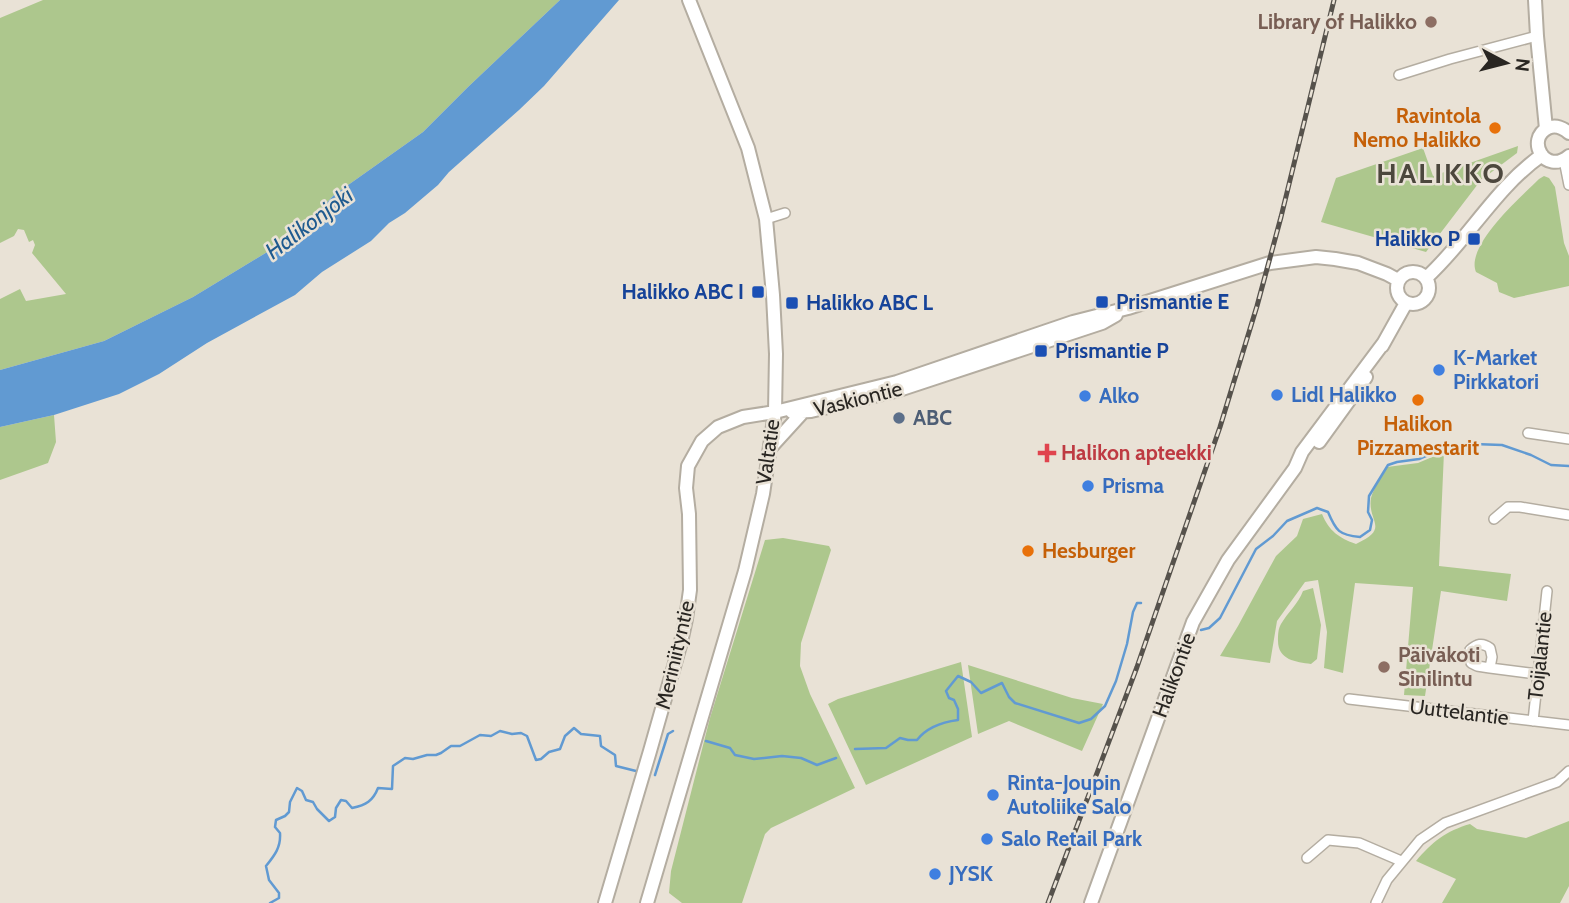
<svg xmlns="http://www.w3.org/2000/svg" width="1569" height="903" font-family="Cabin,sans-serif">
  <rect width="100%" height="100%" fill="#e9e2d6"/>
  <path fill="#adc78d" d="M43,0H560L468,87L423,132L334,195L297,234L193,297L104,341L0,370V299L20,289L26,301L66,294L32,253L35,245L33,240L29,242L24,230L18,229L14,236L0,243V18Z
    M1518,146L1517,153L1481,180L1426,252L1321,222L1336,178L1423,148L1433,176Z
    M1544,176L1549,178L1555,187L1564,243L1569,256V286L1514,298L1499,292L1497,283L1476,272C1465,246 1521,197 1539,179Z
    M54,415L56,442L48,463L0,480V427Z
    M1444,452L1439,566L1511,574L1507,601L1441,591L1425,696L1404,695L1413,587L1355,583L1343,673L1324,668L1327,632L1318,580L1305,582L1277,621L1270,663L1220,656L1238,626L1276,556L1297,536L1303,519L1322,514C1329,531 1339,538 1356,544C1391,528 1367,522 1371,498C1373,489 1383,475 1387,467L1418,463Z
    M783,538L829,546L831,550L801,643L800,666L810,694L855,788L771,828L765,834L742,903H682L669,893L671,871L710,718L765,540Z
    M1313,588L1321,625L1317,659L1311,664C1296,662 1278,660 1278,641C1278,635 1278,629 1281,624C1288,612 1298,604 1303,591Z
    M961,662L972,737L866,785L828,704L838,699Z
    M968,665L1072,698L1103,704L1082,751L1009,721L978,734Z
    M1569,821V886L1560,903H1442L1456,879L1416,861C1432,842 1446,831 1470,824L1477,829L1526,838Z"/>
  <path fill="#619ad2" d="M560,0H619L544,86L519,110L449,172L438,185L405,213L389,223L371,241L322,272L295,295L207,343L159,374L119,394L54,415L0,427V370L104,341L193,297L297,234L334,195L423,132L468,87Z"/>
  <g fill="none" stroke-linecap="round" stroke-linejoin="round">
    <path stroke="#619ad2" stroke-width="2.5" d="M1201,630L1209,628L1220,618L1256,549L1273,536L1287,521L1317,508L1328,512C1336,531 1339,535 1360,537L1370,530L1372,520L1368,512L1369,496L1388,465L1397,462L1419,459L1444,448L1474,444L1502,445L1531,455L1551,465L1569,466
      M706,741L730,748L735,755L754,759L782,756L801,758L817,765L836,758
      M855,749L886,748L900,738L908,740H917C927,727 943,722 958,720V709L954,700L949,698L946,691L958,676L971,682L981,693L1002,683L1009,697L1015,703L1079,723L1091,719L1105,706L1116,681L1127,644L1133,612L1137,603H1141
      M655,775L668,734L673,731
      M270,903L279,898V893L269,880L266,866C275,855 281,847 280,833L275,827L276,820L285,816L289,812L290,802L297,788L302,791L306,800L313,802L317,809L329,821L335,817L336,808L341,800L346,801L352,808C366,805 373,801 378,788L392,789L393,766L405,758L413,759L427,755H436L441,753L451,746H460L480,735L491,736L500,731L512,734L521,733L527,736L536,760L541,759L549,752L560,749L565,736L574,728L581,734L600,736L601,746L615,755L616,766L636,771"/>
    <g stroke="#b4ada1" stroke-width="12">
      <path id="street" d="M1399,75L1450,59L1537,36
        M1564,160L1569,185
        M766,219L785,213
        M1528,433L1569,439
        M1494,519L1508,507H1520L1569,515
        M1490,668L1477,666L1471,663L1470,650C1477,644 1482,642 1490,648L1492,657L1490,668L1537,674
        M1349,699L1569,725
        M1533,721L1547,591
        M1307,858L1328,840L1359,843L1401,861
        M1376,903L1387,880L1420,840L1445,823L1557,782L1569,771"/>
    </g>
    <g stroke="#b4ada1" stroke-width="16">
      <path id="secondary" d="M1535,0L1537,36L1546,129
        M1569,133C1563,128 1556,124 1548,128C1525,139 1545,176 1569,156
        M1397 288a16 16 0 1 1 32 0a16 16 0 1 1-32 0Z
        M1426,278C1468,240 1495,188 1542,155
        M1382,346L1406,303
        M792,412L811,411L899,390L1102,323L1116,315
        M1319,442L1366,377
        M771,447L802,413
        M605,903L650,751L681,642L686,619L690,590L689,514L686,488L688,466L702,441L718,427L743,417L775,412L897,382L1073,322L1128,308L1270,263L1316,257L1335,259L1358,263L1387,274L1398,280
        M647,903L745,571L763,494L775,412L776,354L773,295L766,219L748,148L689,0
        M1091,903L1193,622L1228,560L1295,468L1302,452L1385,341"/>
    </g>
    <use href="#street" stroke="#fff" stroke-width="9"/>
    <use href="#secondary" stroke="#fff" stroke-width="12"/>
    <g stroke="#56524c" stroke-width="5">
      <path id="rail" d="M1048,903L1137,667L1220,427L1257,306L1281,217L1334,0"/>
    </g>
    <use href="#rail" stroke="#e9e2d6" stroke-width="2.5" stroke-dasharray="8" stroke-linecap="butt"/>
  </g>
  <g fill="#8d6e63" stroke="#e9e2d6" stroke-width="2.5">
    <circle cx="1431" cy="22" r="7"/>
    <circle cx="1384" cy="667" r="7"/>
  </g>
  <g fill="#e8710a" stroke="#e9e2d6" stroke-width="2.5">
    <circle cx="1495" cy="128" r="7"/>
    <circle cx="1418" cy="400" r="7"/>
    <circle cx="1028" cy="551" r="7"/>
  </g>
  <g fill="#1a4fb4" stroke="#e9e2d6" stroke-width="2.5">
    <rect x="1467" y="232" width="14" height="14" rx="3.5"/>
    <rect x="751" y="285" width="14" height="14" rx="3.5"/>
    <rect x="1095" y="295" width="14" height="14" rx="3.5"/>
    <rect x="785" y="296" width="14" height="14" rx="3.5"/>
    <rect x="1034" y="344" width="14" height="14" rx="3.5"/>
  </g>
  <g fill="#3f7fe0" stroke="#e9e2d6" stroke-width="2.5">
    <circle cx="1439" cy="370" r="7"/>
    <circle cx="1277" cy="395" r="7"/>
    <circle cx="1085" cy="396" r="7"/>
    <circle cx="1088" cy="486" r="7"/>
    <circle cx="993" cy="795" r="7"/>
    <circle cx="987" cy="839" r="7"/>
    <circle cx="935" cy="874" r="7"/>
  </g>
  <circle fill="#5c6f8a" stroke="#e9e2d6" stroke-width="2.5" cx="899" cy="418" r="7"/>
  <path fill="#e0444e" stroke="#e9e2d6" stroke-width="2.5" d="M1043.5 442.5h7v7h7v7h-7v7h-7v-7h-7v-7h7z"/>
  <g text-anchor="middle" stroke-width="5" stroke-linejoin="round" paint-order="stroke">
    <g font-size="21" font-weight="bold" fill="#785e54" stroke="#e9e2d6" text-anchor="end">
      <text x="1417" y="29">Library of Halikko</text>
      <text x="1398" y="662" text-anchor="start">Päiväkoti<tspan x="1398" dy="24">Sinilintu</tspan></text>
    </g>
    <g font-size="21" font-weight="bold" fill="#c56008" stroke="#e9e2d6" text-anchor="end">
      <text x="1481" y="123">Ravintola<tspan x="1481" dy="24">Nemo Halikko</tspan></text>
      <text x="1418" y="431" text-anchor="middle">Halikon<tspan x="1418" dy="24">Pizzamestarit</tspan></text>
      <text x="1042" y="558" text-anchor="start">Hesburger</text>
    </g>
    <g font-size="21" font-weight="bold" fill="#164399" stroke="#e9e2d6" text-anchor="start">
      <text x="1460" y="246" text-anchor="end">Halikko P</text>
      <text x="744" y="299" text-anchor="end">Halikko ABC I</text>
      <text x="1116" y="309">Prismantie E</text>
      <text x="806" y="310">Halikko ABC L</text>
      <text x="1055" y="358">Prismantie P</text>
    </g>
    <g font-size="21" font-weight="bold" fill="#366cbe" stroke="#e9e2d6" text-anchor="start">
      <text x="1453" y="365">K-Market<tspan x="1453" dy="24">Pirkkatori</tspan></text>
      <text x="1291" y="402">Lidl Halikko</text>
      <text x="1099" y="403">Alko</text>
      <text x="1102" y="493">Prisma</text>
      <text x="1007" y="790">Rinta-Joupin<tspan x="1007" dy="24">Autoliike Salo</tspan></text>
      <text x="1001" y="846">Salo Retail Park</text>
      <text x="949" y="881">JYSK</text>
    </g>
    <g font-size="21" fill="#292622" stroke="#e9e2d6">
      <text transform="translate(858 399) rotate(-14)" y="7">Vaskiontie</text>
      <text transform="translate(768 452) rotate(-82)" y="7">Valtatie</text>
      <text transform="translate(675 655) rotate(-77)" y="7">Meriniityntie</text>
      <text transform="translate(1540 656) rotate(-84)" y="7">Toijalantie</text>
      <text transform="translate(1174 675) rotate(-70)" y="7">Halikontie</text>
      <text transform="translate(1459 712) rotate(7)" y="7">Uuttelantie</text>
    </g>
    <g font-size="21" font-weight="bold" fill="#4e5e75" stroke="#e9e2d6" text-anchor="start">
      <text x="913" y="425">ABC</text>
    </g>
    <g font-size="21" font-weight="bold" fill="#be3a42" stroke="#e9e2d6" text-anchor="start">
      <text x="1061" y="460">Halikon apteekki</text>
    </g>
    <g font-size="23" font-style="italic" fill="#1e5a8f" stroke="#e9e2d6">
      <text transform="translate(309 223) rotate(-37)" y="8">Halikonjoki</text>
    </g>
    <g font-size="28" font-weight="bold" letter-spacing="2" fill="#4c473d" stroke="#e9e2d6">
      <text x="1441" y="183">HALIKKO</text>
    </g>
  </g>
  <g transform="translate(1506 63) rotate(97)" stroke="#e9e2d6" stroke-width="5" paint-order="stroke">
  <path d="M0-5L12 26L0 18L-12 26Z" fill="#292622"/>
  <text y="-10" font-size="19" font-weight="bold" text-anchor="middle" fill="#292622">N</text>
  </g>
</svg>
